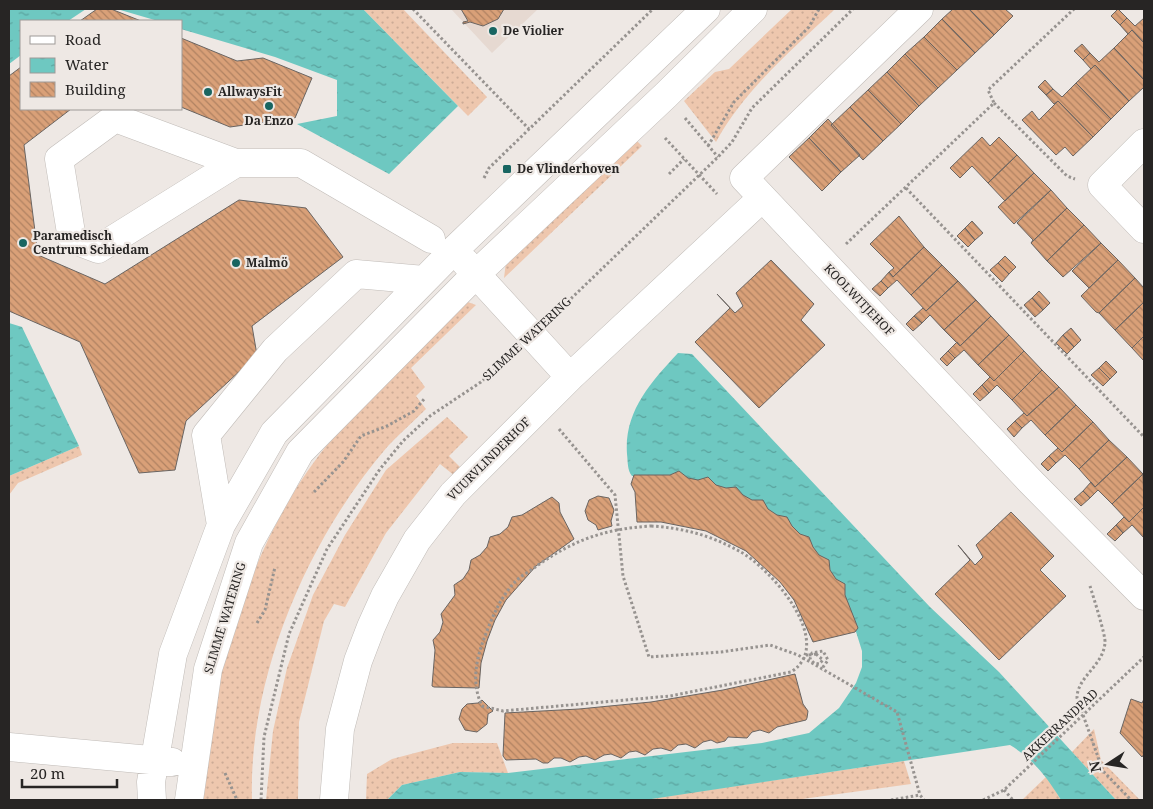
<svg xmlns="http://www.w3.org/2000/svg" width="1153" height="809" font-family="'Noto Serif',serif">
  <defs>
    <pattern id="grass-dots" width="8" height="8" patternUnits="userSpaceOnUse" patternTransform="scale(1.25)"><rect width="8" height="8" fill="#eec7ae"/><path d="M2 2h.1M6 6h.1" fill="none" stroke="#ccab96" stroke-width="1.8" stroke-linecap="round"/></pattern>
    <pattern id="water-ripples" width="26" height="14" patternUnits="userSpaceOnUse" patternTransform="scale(1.25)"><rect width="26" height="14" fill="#6ec8c1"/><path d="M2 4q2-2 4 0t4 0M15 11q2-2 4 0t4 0" fill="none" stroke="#5aa29d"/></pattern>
    <pattern id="building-back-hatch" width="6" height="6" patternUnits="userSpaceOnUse" patternTransform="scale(1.25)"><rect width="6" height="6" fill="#d9a078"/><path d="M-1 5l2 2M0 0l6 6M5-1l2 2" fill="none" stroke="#b08262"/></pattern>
  </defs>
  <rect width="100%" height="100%" fill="#eee8e4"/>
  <path fill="#e6d9d1" d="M451,9H538L492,53Z"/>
  <path fill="url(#grass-dots)" d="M363,9H403L487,97L468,116Z
    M792,9H835C792,50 745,89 716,142L684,101L715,72L729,69Z
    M633,137L642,146L504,278L506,262Z
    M465,301L476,305L411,368L425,387L416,396L426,409C414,421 400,433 388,446C308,538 248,677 252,800H201C204,770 204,736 211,706C233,614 271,509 334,437C375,390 422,346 465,301Z
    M447,417L468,437L449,456L463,470L455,476L440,464L386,533L345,607L334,604L324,621L299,722L298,800H266L273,731L287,668L313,595L345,535L386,470Z
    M79,446L82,455L18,483L9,495V476Z
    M1094,729L1101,760L1140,800H1116L1072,752Z
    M453,743H497L508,773L460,772L402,785L387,800H366L367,774L392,759Z
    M904,761L911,784L795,800H640Z
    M1047,776L1061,800H1024L1023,799Z"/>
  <path fill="url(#water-ripples)" d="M9,9H86L68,21H21V55L9,64Z
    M117,9H363L458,106L389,174L297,124L337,116V80L275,57L181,29V21H158Z
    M9,323L22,327L79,446L9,476Z
    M678,353L692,354L930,607L999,672L1116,800H1061C1047,777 1033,759 1010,745L645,800H387L402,785L460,772L508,773L762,743L809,733L839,708L856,683L862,667V651L848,606L671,478L632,476C627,470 628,462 627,454C624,412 650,383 678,353Z"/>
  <path fill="url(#building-back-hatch)" stroke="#6a6562" d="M97,9H111L141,21H80Z
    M461,9H504L498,19L483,26L470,22L463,24V22L468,21Z
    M953,9H969L994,35L975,53L942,19Z
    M969,9H1005L1013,16L994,35Z
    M1118,9L1127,18L1120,25L1111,16Z
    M1127,18L1135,26L1144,18V43L1132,30L1128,34L1120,25Z
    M942,19L975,53L957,70L924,37Z
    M1132,30L1144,43V80L1114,48Z
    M924,37L957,70L938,88L905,54Z
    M181,38L237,61L263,58L312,78L295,118L230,127L181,107Z
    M1082,44L1090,53L1083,60L1074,51Z
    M1114,48L1144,80V87L1129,101L1095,65L1091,69L1083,60L1090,53L1099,62Z
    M905,54L938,88L919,106L887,72Z
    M1095,65L1129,101L1111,119L1076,83Z
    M21,67V109H71L24,145L38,255L105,284L239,200L306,208L343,257L252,326L257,355L186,421L175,470L139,473L80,342L9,311V76Z
    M887,72L919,106L901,124L868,90Z
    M1045,80L1053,89L1046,95L1038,87Z
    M1076,83L1111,119L1093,137L1058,101L1054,104L1046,95L1053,89L1062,97Z
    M868,90L901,124L883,141L850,107Z
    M1058,101L1093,137L1073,156L1065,147L1056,155L1022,120L1032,111L1039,120Z
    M850,107L883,141L863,160L831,125Z
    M828,119L860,155L841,172L809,138Z
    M982,137L990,146L999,137L1017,155L988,183L972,166L960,178L950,168Z
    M809,138L841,172L822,191L789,157Z
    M1017,155L1034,173L1005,201L988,183Z
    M1034,173L1051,190L1014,224L998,207Z
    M1051,190L1067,208L1031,243L1033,240L1017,223Z
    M1067,208L1084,225L1047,261L1031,243Z
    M899,216L924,247L893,277L889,272L894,268L870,244Z
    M972,221L983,233L975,240L965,228Z
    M1084,225L1101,243L1063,277L1047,261Z
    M965,228L975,240L968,247L957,236Z
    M1101,243L1118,260L1089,288L1072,271Z
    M924,247L942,265L911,295L897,280L888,288L881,281L889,272L893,277Z
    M1005,256L1016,267L1009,274L998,263Z
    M771,260L814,304L801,320L825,345L759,408L695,342L730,308L717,294L735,313L743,306L736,293Z
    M1118,260L1135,278L1099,313L1096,312L1081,296Z
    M998,263L1009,274L1002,282L990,270Z
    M942,265L958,281L926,311L911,295Z
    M1135,278L1144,288V302L1115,330L1099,313Z
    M881,281L888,288L880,296L872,289Z
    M958,281L976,300L944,330L930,315L922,323L914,316L923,308L926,311Z
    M1039,291L1050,303L1043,310L1032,298Z
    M1032,298L1043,310L1035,317L1024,305Z
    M976,300L991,316L960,346L944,330Z
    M1144,302V336L1132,348L1115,330Z
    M914,316L922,323L913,331L906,324Z
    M991,316L1009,335L978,365L964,350L955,358L948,351L957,342L960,346Z
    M1071,328L1081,340L1074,347L1063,335Z
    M1009,335L1024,351L994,381L978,365Z
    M1063,335L1074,347L1067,354L1056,343Z
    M1144,336V361L1132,348Z
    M948,351L955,358L947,366L940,359Z
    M1024,351L1042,370L1012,400L997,385L989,393L982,385L990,377L994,381Z
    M1106,361L1117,372L1110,379L1099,368Z
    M1099,368L1110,379L1103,386L1091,375Z
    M1042,370L1059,387L1027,416L1012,400Z
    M982,385L989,393L980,401L973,394Z
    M1059,387L1076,405L1045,435L1031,420L1022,428L1015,421L1024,413L1027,416Z
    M1076,405L1093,422L1062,452L1045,435Z
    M1015,421L1022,428L1014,437L1007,429Z
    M1093,422L1109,440L1079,469L1065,455L1056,463L1049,456L1058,448L1062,452Z
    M1109,440L1127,457L1095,487L1079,469Z
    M1049,456L1056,463L1048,471L1041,464Z
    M1127,457L1143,474L1112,504L1098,490L1090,498L1083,491L1091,482L1095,487Z
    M679,471L688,478L698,480L708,477L716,485L726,488L736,487L743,495L752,500H763L768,509L777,515L787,517L792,526L800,534L809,537L813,547L819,555L829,560L830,570L836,579L845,584V595L858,628L855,632L813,642L794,600L780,582L746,551L706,531L661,522H637L635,492L631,484L634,475H670Z
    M1143,474L1144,507L1129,522L1112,504Z
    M1083,491L1090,498L1081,506L1074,499Z
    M598,496L609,498L614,510L611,521L612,526L598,530L596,525L588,520L585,511L589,500Z
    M552,497L559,503L560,512L574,539L536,566L506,600L495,620L487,641L481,663L479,688L434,687L432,686L435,650L433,640L440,632L443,622L441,614L455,595L454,585L463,579L469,570L471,560L480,555L487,547L490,537L500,534L508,527L512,517L522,515Z
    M1144,507V538L1132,525L1123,533L1116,525L1124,517L1129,522Z
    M1011,512L1054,556L1040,570L1066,596L999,660L935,594L970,560L958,545L975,565L983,557L976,545Z
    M1116,525L1123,533L1115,541L1107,534Z
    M795,674L803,704L808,711L807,718L806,720L777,727L769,733L760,730L752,732L747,738L728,737L725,741L717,743L711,740L703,742L695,748L686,744L678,745L671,751L661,748L653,749L645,755L636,751L629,752L621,758L611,754L604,755L595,760L586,756L579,757L570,762L561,758H554L548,763H543L536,759L506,760L503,756L505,713L579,709L651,702L723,690Z
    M1131,699L1142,703L1144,699V754L1142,757L1120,733Z
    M482,700L493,711L488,714L487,724L477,732L465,730L459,719L462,709L467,704L478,703Z"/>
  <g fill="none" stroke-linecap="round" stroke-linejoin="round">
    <g stroke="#c1bcb8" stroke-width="29">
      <path id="minor" d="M919,9L744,178L1031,482L1144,596
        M1144,143L1102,185L1144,229
        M236,163L98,249L72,239L59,159L115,118L236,163H301L431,239
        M465,262L570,377
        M221,525L206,435L275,350L356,274L424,280
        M9,747L172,762
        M152,800L151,782L173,654L221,525L274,433L454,250L706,9
        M189,800L208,669L249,543L300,452L476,274L666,95L753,9
        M334,800L340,729L358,661L371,627L385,596L417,540L453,494L570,377L762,198"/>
    </g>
    <path stroke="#979390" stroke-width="3" stroke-dasharray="2.5 2.5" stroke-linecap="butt" d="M413,9L529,129
      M994,103L1067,176L1075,179
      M685,118L718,157
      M665,138L717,194
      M708,146L734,102L809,27L819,9
      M669,174L684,159
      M484,178L489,168L653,9
      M906,188L1144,437
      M846,244L994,103L988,90L1074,9
      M553,316L718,157L732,142L752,108L853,9
      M559,429L615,495L623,576L649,657L721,652L770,645L798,655L897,712L920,795
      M314,492L343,462L361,436L387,426L414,411L425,398
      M1090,586C1093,596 1106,636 1105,643C1103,666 1077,677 1077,698L1103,771L1131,800
      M257,623L265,610L275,567
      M816,654L823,660L819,664L814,663L810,659L812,653L823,651L828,660L821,670
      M806,655H809
      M225,773L237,800
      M1004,790L1013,800
      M261,800L264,737L289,634L327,549L380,469L403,441L430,416L481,382L510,356
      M891,800L920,795L924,800
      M983,800L1004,790L1144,657"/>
    <use href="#minor" stroke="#fff" stroke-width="28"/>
    <path stroke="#979390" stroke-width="3" stroke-dasharray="2.5 2.5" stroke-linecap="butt" d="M651,526C683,528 710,535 739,551C770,567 837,643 791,672L670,696L503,711L482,706C471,683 476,659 485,636C492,618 500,598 514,583C520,576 531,571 538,565C576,539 605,529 651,526Z
      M809,655L816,654"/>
  </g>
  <g fill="#186561" stroke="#eee8e4" stroke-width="2">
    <circle cx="493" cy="31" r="5"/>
    <circle cx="208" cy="92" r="5"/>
    <circle cx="269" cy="106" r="5"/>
    <rect x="502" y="164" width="10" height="10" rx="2.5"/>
    <circle cx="23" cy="243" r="5"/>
    <circle cx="236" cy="263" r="5"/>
  </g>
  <g text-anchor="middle" stroke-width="4.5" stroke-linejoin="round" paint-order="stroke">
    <g font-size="12" font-weight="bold" fill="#272524" stroke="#eee8e4" text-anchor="start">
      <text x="503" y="35">De Violier</text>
      <text x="218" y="96">AllwaysFit</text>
      <text x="269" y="125" text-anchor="middle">Da Enzo</text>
      <text x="517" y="173">De Vlinderhoven</text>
      <text x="33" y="240">Paramedisch<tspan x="33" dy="14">Centrum Schiedam</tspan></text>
      <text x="246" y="267">Malmö</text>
    </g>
    <g font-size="12" fill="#272524" stroke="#eee8e4">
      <text transform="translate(859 300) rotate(46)" y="4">KOOLWITJEHOF</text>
      <text transform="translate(527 339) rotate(-43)" y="4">SLIMME WATERING</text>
      <text transform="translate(489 459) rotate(-45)" y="4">VUURVLINDERHOF</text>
      <text transform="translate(225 618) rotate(-73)" y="4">SLIMME WATERING</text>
      <text transform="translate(1060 725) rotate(-43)" y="4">AKKERRANDPAD</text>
    </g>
  </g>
  <rect width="1153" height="809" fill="none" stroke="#272524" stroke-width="20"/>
  <rect x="20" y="20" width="162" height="90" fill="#eee8e4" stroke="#9e9a97"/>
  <rect x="30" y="36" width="25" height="8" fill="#ffffff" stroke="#9e9a97"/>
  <text x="65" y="45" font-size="15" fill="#272524">Road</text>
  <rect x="30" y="58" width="25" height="15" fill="url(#water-ripples)" stroke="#9e9a97"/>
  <text x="65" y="70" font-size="15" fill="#272524">Water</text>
  <rect x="30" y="82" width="25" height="15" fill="url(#building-back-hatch)" stroke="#9e9a97"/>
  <text x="65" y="95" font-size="15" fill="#272524">Building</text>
  <g transform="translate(1108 764) rotate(258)" stroke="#eee8e4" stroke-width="4" paint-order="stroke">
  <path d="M0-4L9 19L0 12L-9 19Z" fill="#272524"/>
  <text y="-8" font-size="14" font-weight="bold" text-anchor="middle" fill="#272524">N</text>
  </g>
  <path d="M22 779v8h95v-8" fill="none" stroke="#272524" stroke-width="2.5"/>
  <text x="30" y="779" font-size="15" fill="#272524" stroke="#eee8e4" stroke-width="4" paint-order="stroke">20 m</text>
</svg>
